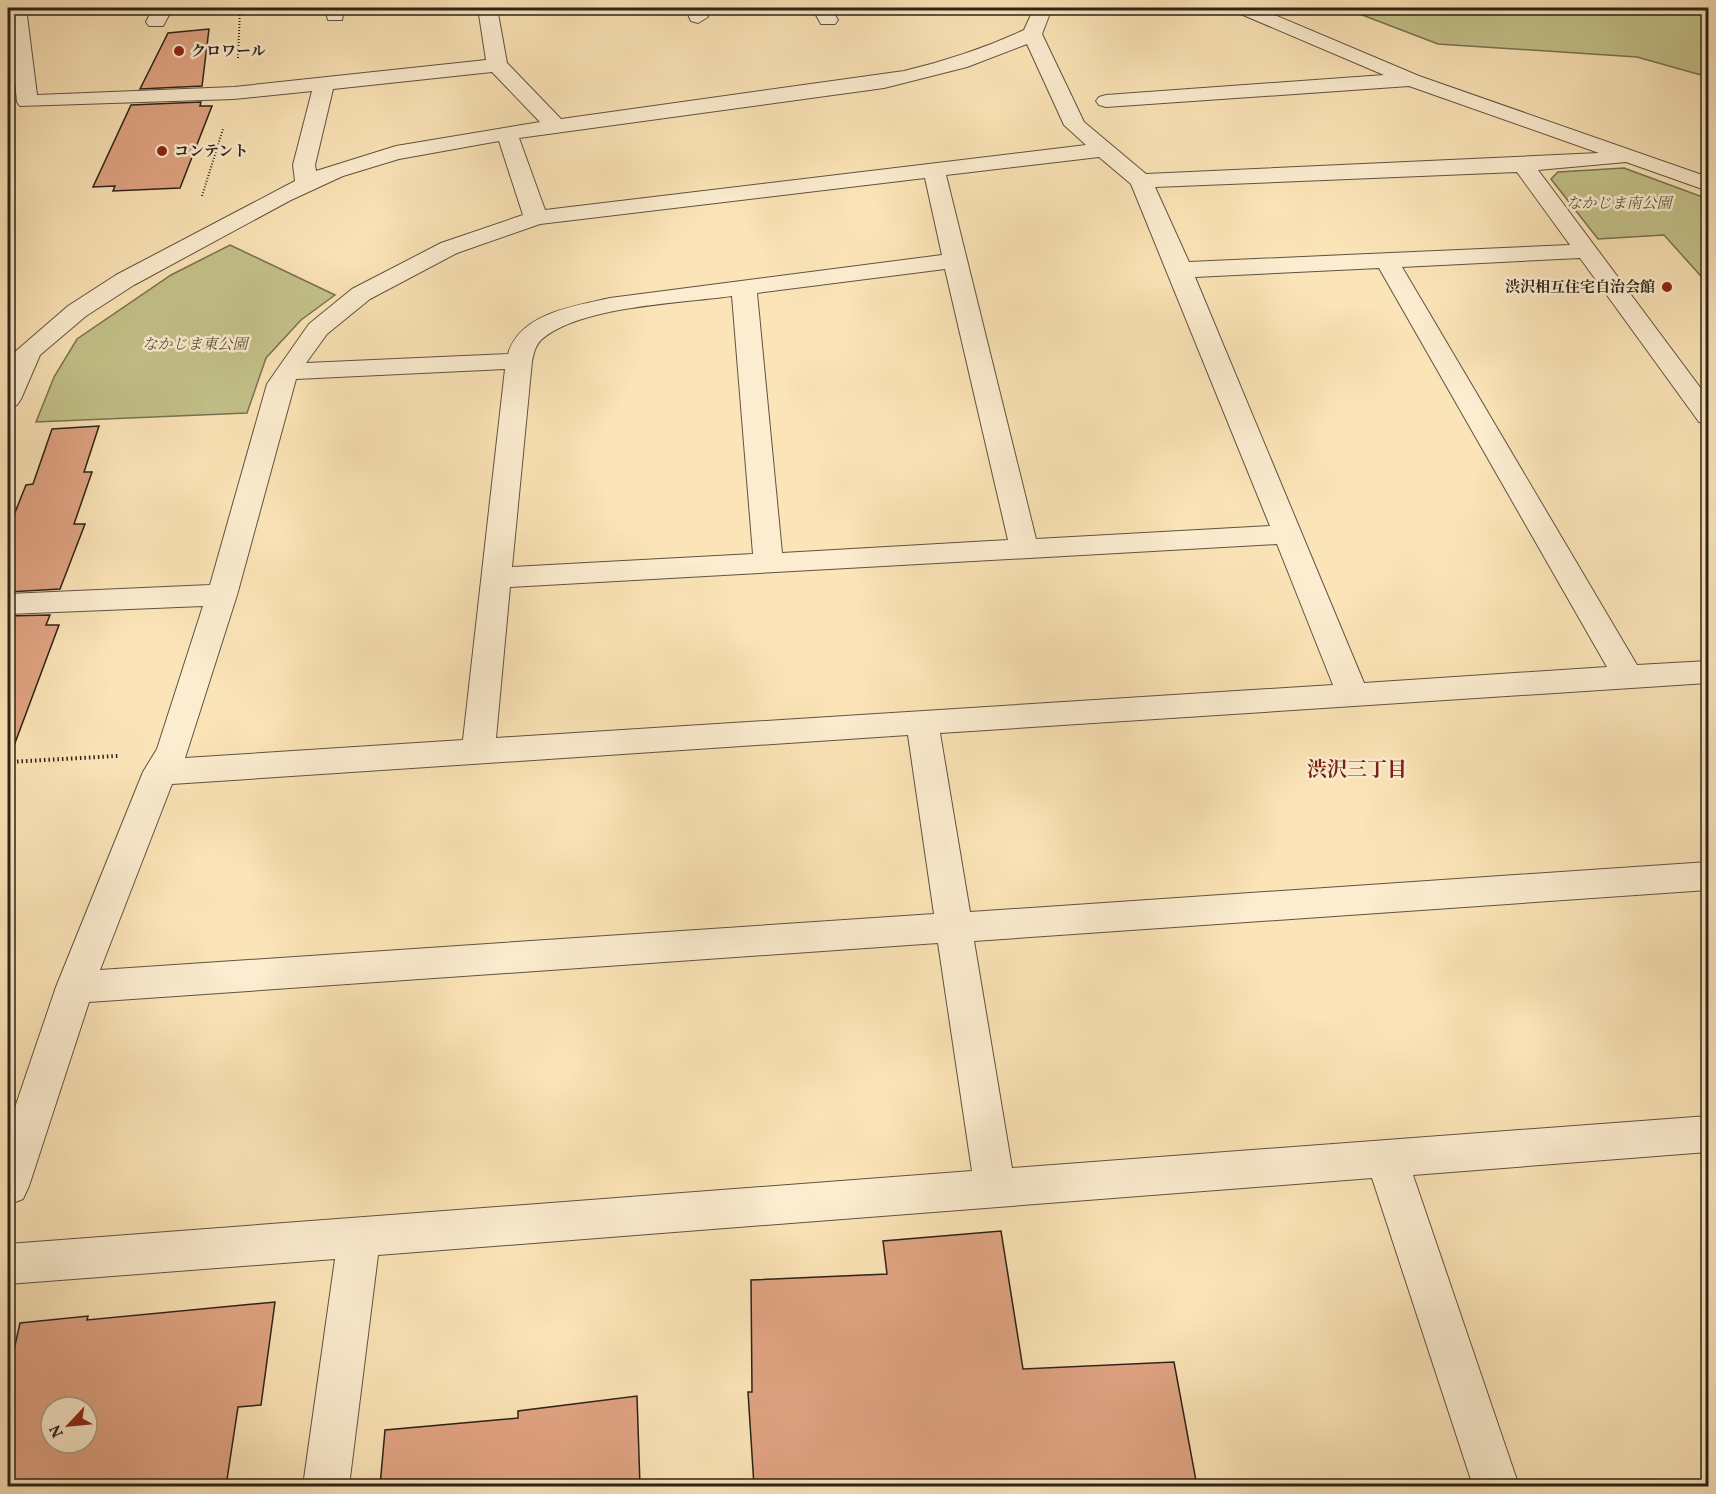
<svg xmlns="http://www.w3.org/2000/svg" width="1716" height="1494" font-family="Vollkorn,'Noto Serif JP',serif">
  <rect width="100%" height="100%" fill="#fbe4b7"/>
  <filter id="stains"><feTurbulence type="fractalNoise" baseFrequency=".00333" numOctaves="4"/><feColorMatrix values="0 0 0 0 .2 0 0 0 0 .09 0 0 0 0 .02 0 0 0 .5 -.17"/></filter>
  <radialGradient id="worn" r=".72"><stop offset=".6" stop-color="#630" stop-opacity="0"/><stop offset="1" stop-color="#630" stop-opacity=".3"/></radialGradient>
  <path fill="#c4c28a" stroke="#787252" stroke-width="1.5" d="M1344,8H1708V77L1637,57L1438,44Z
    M1624,168L1708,199V284L1664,235L1598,239L1551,179L1558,172Z
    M230,245L335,295L301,320L266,358L247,413L36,422L54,377L77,339L171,275Z"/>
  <path fill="#e1a483" stroke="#2b231a" stroke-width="1.5" fill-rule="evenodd" d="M209,29L202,86L140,89L168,33Z
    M201,102L200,106H212L180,188L113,191L115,186L93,187L131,105Z
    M99,426L84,472H92L74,524H85L60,589L8,592V530L26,485L33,484L52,429Z
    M50,615L46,625H59L12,751L8,750V616Z
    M1001,1231L1023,1369L1174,1362L1197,1486H754L748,1392H752L751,1280L887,1274L883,1241Z
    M275,1302L261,1405L238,1407L226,1486H8V1376L20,1323L88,1316L87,1320ZM51,1407H87V1443H51Z
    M637,1396L640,1486H380L385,1430L518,1418V1411Z"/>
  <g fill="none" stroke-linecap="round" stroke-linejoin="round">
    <g stroke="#5f5341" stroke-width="2">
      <path id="minor" d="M8,8H26L37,95L234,87L486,60L478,8H497L507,63L561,119L904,71C945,61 985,48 1024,30L1034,8H1052L1042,34L1084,122L1146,174L1599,153L1409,86L1106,107L1099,105L1096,101L1099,97L1106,95L1384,75L1236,12L1233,8H1258L1419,76L1708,177V191L1626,162L1538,170L1708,398V424L1699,422L1580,258L1402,267L1637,665L1708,661V683L940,733L970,912L1708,862V890L974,941L1012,1168L1708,1116V1152L1413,1175L1519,1486H1473L1372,1178L378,1255L349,1486H303L335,1259L8,1284V1244L972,1171L938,943L89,1002L29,1186L23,1199L8,1205V1128L56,987L143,772L157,749L203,606L8,614V594L210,585L267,384L309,324L352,289L441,243L523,215L499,141L399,159L343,176L291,200L134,285L86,316L40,355L21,399L17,405L8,407V371L16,351L68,306L116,275L295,181L293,165L312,91L234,99L20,106L17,102ZM1027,44L1064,125L1086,145L545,210L519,138L884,88L967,67ZM492,72L540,122L396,146L316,171L315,165L333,89ZM1099,157L1131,184L1270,526L1036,539L946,175ZM1517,172L1570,245L1189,262L1155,187ZM925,178L942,255L610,298C575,306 520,313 508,354L306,363L327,334L370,299L457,253L540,224ZM1379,268L1607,667L1364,683L1195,277ZM945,269L1008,540L782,553L757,293ZM732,296L753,554L512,567L532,361C534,353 535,346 541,340C579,306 682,303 732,296ZM505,369L463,740L185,758L237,595L296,379ZM1277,544L1333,685L496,738L510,587ZM908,735L934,914L100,970L172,784Z
        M153,8H173L163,26H149L146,22Z
        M325,8H344L342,20H328Z
        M685,8H704L708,17L698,23L691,21Z
        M812,8H831L838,20L835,24H821Z"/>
    </g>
    <path stroke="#2b231a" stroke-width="2" stroke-dasharray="1 2" stroke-linecap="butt" d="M238,58L240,8
      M202,196L223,129"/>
    <path stroke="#2b231a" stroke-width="4" stroke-dasharray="1.5 3" stroke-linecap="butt" d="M8,762L118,756"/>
    <use href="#minor" fill="#fcedd0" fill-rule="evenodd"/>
  </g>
  <g fill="#8f2418" stroke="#fcedd0" stroke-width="2">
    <circle cx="179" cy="51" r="6"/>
    <circle cx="162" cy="151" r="6"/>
    <circle cx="1667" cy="287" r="6"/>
  </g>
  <g text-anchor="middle" stroke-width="5" stroke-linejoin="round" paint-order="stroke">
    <g font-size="15" font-weight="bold" fill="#2b231a" stroke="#fcedd0" text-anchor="start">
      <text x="191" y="56">クロワール</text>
      <text x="174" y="156">コンテント</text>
      <text x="1655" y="292" text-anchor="end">渋沢相互住宅自治会館</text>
    </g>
    <g font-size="15" font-style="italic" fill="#59533c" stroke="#fcedd0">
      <text x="1619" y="208">なかじま南公園</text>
      <text x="195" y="349">なかじま東公園</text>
    </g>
    <g font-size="20" font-weight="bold" fill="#7a1f14" stroke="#fcedd0">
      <text x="1357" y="776">渋沢三丁目</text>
    </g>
  </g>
  <rect width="1716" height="1494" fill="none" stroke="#fbe4b7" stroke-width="30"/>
  <rect x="9" y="9" width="1698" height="1476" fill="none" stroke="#2b231a" stroke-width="3"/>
  <rect x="15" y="15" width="1686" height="1464" fill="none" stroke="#2b231a" stroke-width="1.5"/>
  <g transform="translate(69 1425) rotate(244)"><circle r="28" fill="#fcedd0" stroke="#a89c87" stroke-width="1.5"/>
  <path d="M0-4.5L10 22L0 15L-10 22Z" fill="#8f2418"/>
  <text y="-9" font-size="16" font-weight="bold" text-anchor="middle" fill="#2b231a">N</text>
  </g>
  <rect width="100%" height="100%" filter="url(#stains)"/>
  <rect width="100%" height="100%" fill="url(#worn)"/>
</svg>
